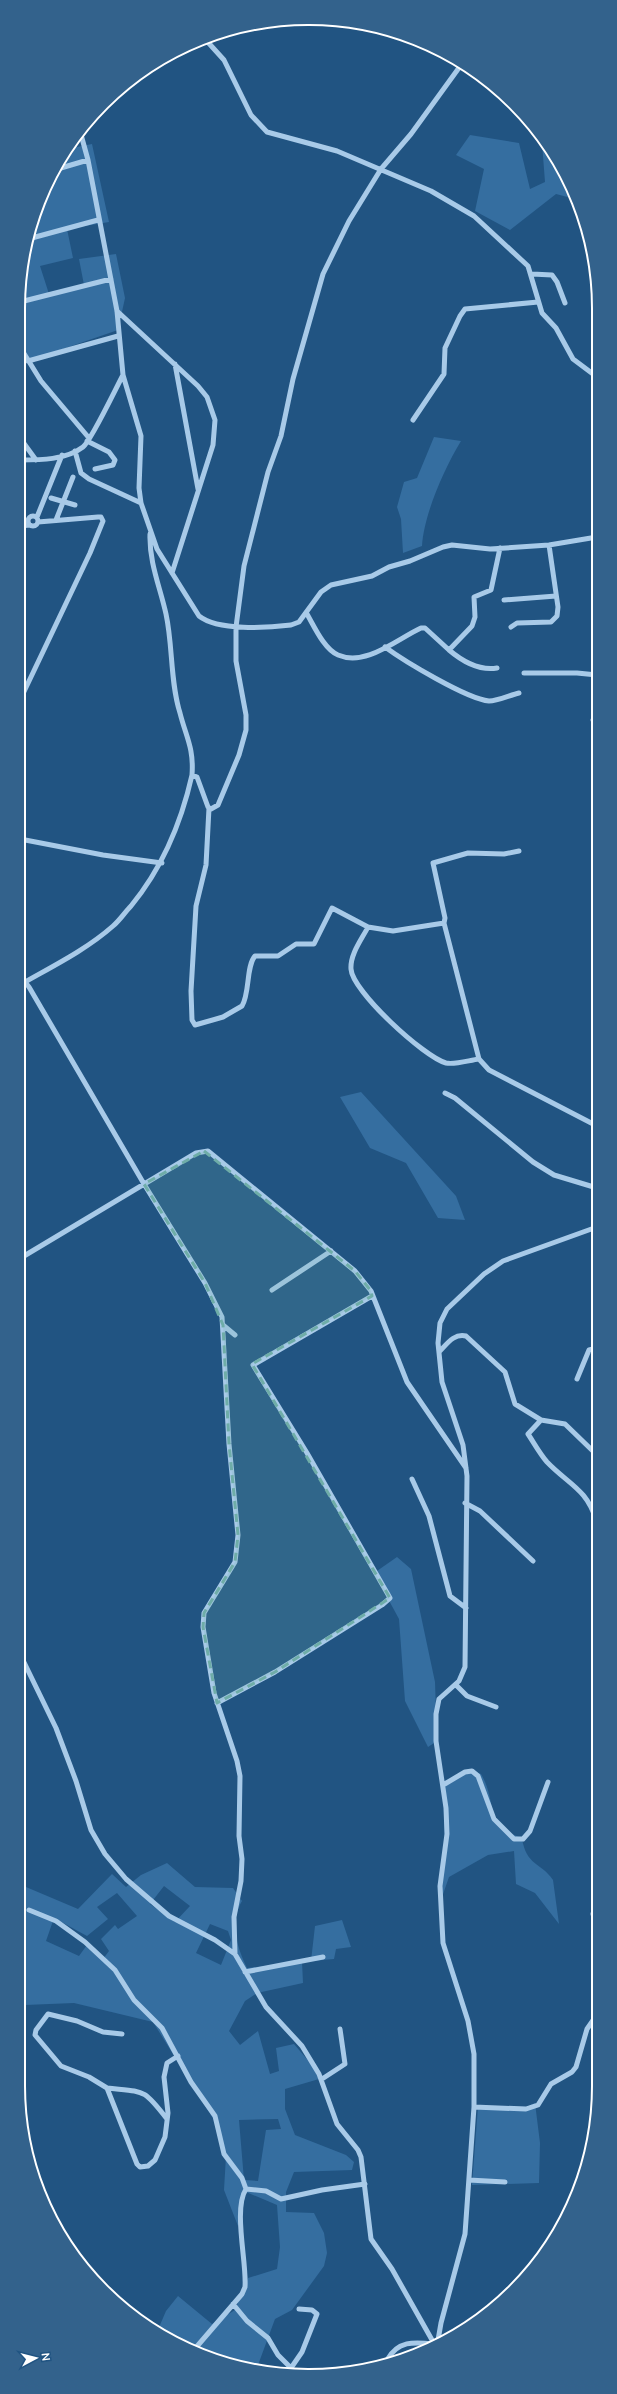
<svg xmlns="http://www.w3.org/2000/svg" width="617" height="2394" font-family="'Nunito Sans',sans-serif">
  <rect width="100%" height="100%" fill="#215482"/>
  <path fill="#356ea0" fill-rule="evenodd" d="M470,135L519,143L530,189L545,182L542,143L569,180L575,199L556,194L510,230L475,211L484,169L456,155Z
    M92,144L109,222L67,229L73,258L40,266L49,294L84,285L79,259L116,254L125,298L118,330L28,361L20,347L21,270L33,215L57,163L67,149Z
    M434,437L461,441C444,469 424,514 422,546L403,553L401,519L397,507L404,482L417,478Z
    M361,1092L456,1196L465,1220L438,1218L406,1163L370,1148L340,1097Z
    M397,1557L411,1569L435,1682L437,1741L428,1747L405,1701L399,1619L374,1573Z
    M473,1771L481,1774C498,1803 483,1825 522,1838C526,1866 541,1862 553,1880L559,1924L535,1893L516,1884L514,1851L488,1855L449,1877L441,1900L445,1849L443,1782Z
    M167,1863L195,1887L233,1888L242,1901C229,1923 237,1947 247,1968L302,1962L303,1983L257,1993L245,2001L229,2031L240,2045L258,2031L270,2074L279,2071L276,2048L294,2044L311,2064L319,2079L285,2089V2109L295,2135L346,2155L354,2162L352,2170L294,2172L286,2192V2212L314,2213L324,2233L327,2253L324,2266L292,2310L275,2319L258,2365C237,2377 177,2344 157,2332L166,2311L178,2296L212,2324L235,2310L248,2278L277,2269L280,2247L277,2205L246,2192L238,2226L224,2190L226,2156L214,2120L153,2022L74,2003L25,2005L22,2072L18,2071V1878L26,1887L78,1909L112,1874L126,1887L141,1875ZM164,1886L190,1906L175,1922L150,1904ZM117,1893L137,1916L118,1929L115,1925L101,1939L109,1951L103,1959L87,1945L79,1956L46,1941L54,1918L87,1936L108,1919L97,1907ZM210,1924L228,1931L231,1940L221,1965L196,1953ZM278,2119L281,2129L266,2130L258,2181L244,2180L239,2120Z
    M342,1920L351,1947L336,1949L334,1959L311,1961L315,1926Z
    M535,2103L540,2143L539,2183L472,2185L478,2107L524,2108Z"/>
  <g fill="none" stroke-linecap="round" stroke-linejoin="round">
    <path stroke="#a8cae8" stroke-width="5" d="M205,39L224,60L251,115L267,132L337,151L431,191L474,216L528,266L542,313L556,328L573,359L597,377
      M80,131L88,160L117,311L123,375L141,436L139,488L141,503L157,549L199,616C218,631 267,628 291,625L299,622L321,592L331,585L372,576L389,567L410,561L443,547L452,545L490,549L549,545L597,537
      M54,170L88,160
      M28,239L98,220
      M532,274L552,275L557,282L565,303
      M20,302L111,279
      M117,311L198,386L207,397L215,420L213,445L172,573
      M20,347L41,381L89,438
      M28,361L118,336
      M175,364L198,489
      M413,420L444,374L445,348L460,316L465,309L538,302
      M20,438L36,460
      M87,441L109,452L115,460L113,465L95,469
      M75,451L81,473L89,479L141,503
      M20,460C40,460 66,460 83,447C91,441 116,388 123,375
      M51,498L75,505
      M28 521a5 5 0 1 1 10 0a5 5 0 1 1-10 0Z
      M37,517L62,455
      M56,520L73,477
      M20,526L30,525
      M150,534C149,562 160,587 166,614C173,646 170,681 180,713C186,737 194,748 192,775
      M504,600L556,596
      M307,614C314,626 324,649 338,655C366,667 397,639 421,628H425L449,650L472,626L475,617L474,597L491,590L500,548
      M511,627L517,623L551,622L557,616L558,607L549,545
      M385,647C404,661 467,699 489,701C498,701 510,695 519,693
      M449,650C462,661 479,671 497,668
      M524,673H577L597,675
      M20,700L90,553L103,521L101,517H98L38,522
      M597,729L593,720L597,711
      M209,808L206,865L196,906L191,991L192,1020L195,1025L223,1017L242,1006C250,993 246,966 255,956H278L296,944H314L332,908L368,927L393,931L444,923
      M20,839L103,855L162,863
      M519,851L504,854L468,853L433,863L445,918L444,923L479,1059L489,1070L597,1126
      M368,927C362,939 350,954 351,969C352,991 424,1057 446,1063C455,1065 470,1060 479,1059
      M25,982C55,965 87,949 113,926C120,920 125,912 131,906C163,867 181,824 192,775L197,777L208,807L211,809L218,805L239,755L246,730V715L236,661V627L244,566L268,472L281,436L293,379L323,274L349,221L381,169L411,134L461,65
      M20,985L25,982L29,987L144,1184L205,1283L222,1317L229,1444L238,1535L235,1562L204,1613L203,1627L214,1693L237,1761L240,1776L239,1836L242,1859L241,1881L234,1917L235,1954
      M445,1093L455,1098L533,1162L554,1175L597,1188
      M19,1259L196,1153L208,1151L355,1271L371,1291L407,1382L466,1468
      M272,1290L331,1251
      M223,1325L235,1335
      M439,1352C447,1344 454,1333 466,1336L505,1372L515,1404L541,1420L565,1424L597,1455
      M577,1379L589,1350L597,1348
      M541,1420L528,1434C534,1443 540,1454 547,1462C568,1484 587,1489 596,1520
      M412,1479L429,1516L450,1596L466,1608
      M465,1503L480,1511L533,1561
      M19,1652L56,1728L76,1781L91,1830L105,1854L126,1879L169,1916L215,1940L235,1954L266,2007L302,2046L319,2074L337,2124L358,2150L361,2157L371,2239L392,2269L436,2347
      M456,1685L467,1696L496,1707
      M217,1703L275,1672L382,1605L390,1598L307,1453L253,1365L372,1296
      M443,1785L465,1772L472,1771L478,1776L494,1819L514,1839H523L530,1831L548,1782
      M29,1910L56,1921L85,1942L115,1970L134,2000L162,2028L191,2082L215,2116L224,2154L242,2178L246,2189
      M596,1926L593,1914L596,1903
      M245,1972L323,1957
      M122,2034L103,2032L77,2021L48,2014L36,2030L35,2035L61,2066L89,2077L107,2088L137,2164L140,2167L148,2166L155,2160L165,2137L168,2113L164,2077L167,2063L178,2056
      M322,2079L345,2064L340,2029
      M107,2088C145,2092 143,2088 167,2119
      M474,2107L526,2109L538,2105L551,2084L572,2072L576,2067L587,2029L596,2016
      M469,2180L505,2182
      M233,2304L247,2321L268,2338L278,2355L291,2368L293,2375
      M437,2346L441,2323L465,2234L474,2107V2054L468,2021L443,1943L440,1886L447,1834L446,1808L436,1741V1714L439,1699L459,1681L465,1667L467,1476L463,1445L442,1382L438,1343L440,1323L447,1309L484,1274L503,1261L597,1227
      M193,2351L242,2294L245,2287C247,2263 233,2209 246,2189L266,2191L281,2199L322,2190L365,2184
      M387,2360C398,2340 414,2342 435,2344
      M291,2368L302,2352L317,2314L312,2310L299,2309"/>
  </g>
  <path fill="#6fada8" fill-opacity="0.2" stroke="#6fada8" stroke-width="3" stroke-dasharray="8 5" stroke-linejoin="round" d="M204,1151L355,1271L371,1291L372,1296L252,1364L390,1598L275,1672L217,1703L203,1627L204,1613L235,1562L238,1535L229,1444L223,1325L205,1283L144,1184Z"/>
  <path d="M0 0H617V2394H0ZM308 25H309A283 283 0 0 1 592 308V2086A283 283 0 0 1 309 2369H308A283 283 0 0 1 25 2086V308A283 283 0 0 1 308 25Z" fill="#33628c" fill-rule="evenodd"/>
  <path fill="none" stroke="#fff" stroke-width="2" d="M308 25H309A283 283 0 0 1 592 308V2086A283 283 0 0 1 309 2369H308A283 283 0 0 1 25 2086V308A283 283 0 0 1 308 25Z"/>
  <g transform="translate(36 2358) rotate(83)" stroke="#215482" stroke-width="3" paint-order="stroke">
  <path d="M0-3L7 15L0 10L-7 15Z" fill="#ffffff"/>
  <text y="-6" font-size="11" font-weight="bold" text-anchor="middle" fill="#ffffff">N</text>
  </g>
</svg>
